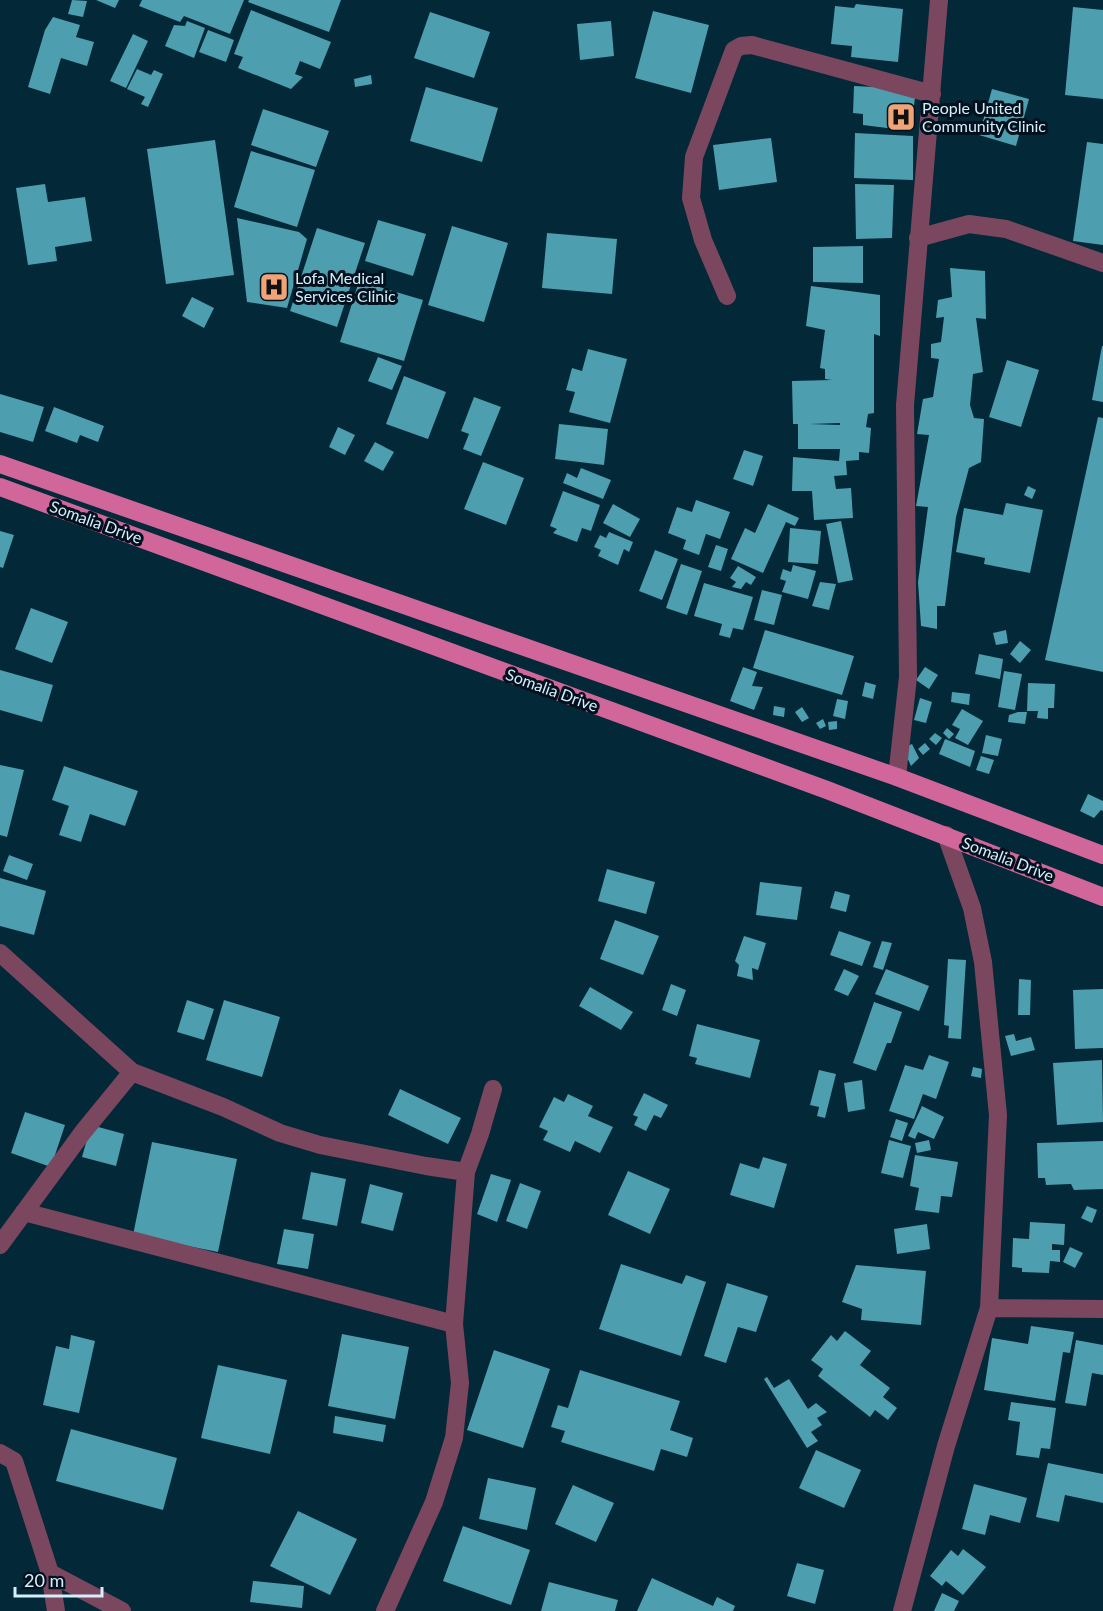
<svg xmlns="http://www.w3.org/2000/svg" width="1103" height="1611" font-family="Lato,sans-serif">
  <rect width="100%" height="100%" fill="#032838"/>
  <path fill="#4d9faf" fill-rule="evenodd" d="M72,0L87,1L83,17L68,14Z
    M96,0H119L115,8Z
    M142,0H244L230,34L184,16L180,22L139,6Z
    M249,0H341L329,32L248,2Z
    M856,4L903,9L898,62L851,57L852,46L831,44L835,6L854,8Z
    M1073,7L1103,10V99L1065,95Z
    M251,10L331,42L320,69L300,61L295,74L303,77L291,89L238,68L243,57L234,54Z
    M653,11L709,25L691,93L635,78Z
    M430,12L490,32L474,78L414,58Z
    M53,17L80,25L76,37L94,42L87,66L61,58L50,94L28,87L45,30Z
    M187,21L205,28L194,58L165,46L174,25L185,26Z
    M611,21L614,56L580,60L577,24Z
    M208,30L234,40L226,62L199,52Z
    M133,34L148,41L126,88L110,81Z
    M137,69L151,75L154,70L163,74L148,107L141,104L145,97L127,89Z
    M371,75L372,84L355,87L354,79Z
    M854,86L916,89L911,131L863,125V114L853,113Z
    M426,87L498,108L482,162L410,141Z
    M992,89L1029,99L1016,146L979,135Z
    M263,109L329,131L316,167L251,145Z
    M855,133L913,136V180L854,178Z
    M771,138L777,182L719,190L713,145Z
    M215,140L234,275L166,284L147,149Z
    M1087,142L1103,144V245L1073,241Z
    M251,151L315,170L297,227L234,207Z
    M45,184L48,202L85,197L92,241L55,247L57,261L28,265L16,188Z
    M855,184L894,185L892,238L856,239Z
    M237,218L299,232L307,239L287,308L247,302Z
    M378,220L426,234L413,276L365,261Z
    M452,226L508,243L484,322L428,305Z
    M317,228L365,243L337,327L290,311Z
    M547,233L617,239L612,294L542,288Z
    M863,246V283L813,282V247Z
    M950,268L985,271L986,319L976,318L983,372L973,374L970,405L974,418L984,419L981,462L969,468L956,517L945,606H937V629L921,626L918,582L928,507L916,506L929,435L917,434L923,399L933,397L939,359L931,358V344L941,342L944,317L936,318L938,300L952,297Z
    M359,281L423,300L404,361L340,342Z
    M811,286L880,295V336L874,334V413L868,414L866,427L871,428L869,453L859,452V460L846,461L847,475L834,476L836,489L851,488L853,518L814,520L812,491H792L793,457L839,461L840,449H798V424H793L792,381L832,380L825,379V369L820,368L825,330L806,326ZM840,423V425L809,424Z
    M192,297L214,308L204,328L182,316Z
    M1102,346H1103V402L1092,400Z
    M588,349L627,359L610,423L569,412L575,392L566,390L572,368L582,371Z
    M378,357L402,366L392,390L368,381Z
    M1007,360L1039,370L1021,427L989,417Z
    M404,376L446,392L428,439L386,424Z
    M0,394L44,407L33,442L0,432Z
    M474,397L501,407L481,456L463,449L469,434L461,431Z
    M54,407L104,426L98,442L80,435L77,443L45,431Z
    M1098,417L1103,418V672L1045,660Z
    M559,424L608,429L604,465L555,459Z
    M338,427L355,435L345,455L329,447Z
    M375,442L394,452L383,471L364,461Z
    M744,450L763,456L753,486L733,479Z
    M483,462L524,478L506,525L464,509Z
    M581,468L611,480L603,499L563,483L567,473L577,478Z
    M1028,486L1036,490L1032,499L1024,495Z
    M563,491L600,505L591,531L582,528L577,542L553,533L557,529L550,526Z
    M696,500L730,512L720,539L706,534L699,555L683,549L686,540L668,533L677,507L692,512Z
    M1006,503L1043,510L1030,573L984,564L985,558L956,552L964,508L1003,515Z
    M613,504L640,519L630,537L603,523Z
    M768,504L799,518L795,526L786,522L763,573L731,559L745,528L755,533Z
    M841,521L853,580L838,583L826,524Z
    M790,528L821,531L818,564L788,562Z
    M0,531L14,535L3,568L0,567Z
    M609,532L633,542L629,552L624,549L618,565L598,556L601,550L594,547L600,535L606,538Z
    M716,545L728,549L721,571L708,567Z
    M655,550L678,559L662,600L639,591Z
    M681,564L702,571L687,615L666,608Z
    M793,565L816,571L808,599L782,592L786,581L780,579L783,569L791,572Z
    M738,566L756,577L751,585L746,582L741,589L732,587L736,582L730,578Z
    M820,582L836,584L829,610L812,606Z
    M704,583L753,597L743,630L733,628L730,638L719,635L722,624L694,616Z
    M762,590L782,595L774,625L754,620Z
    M31,608L68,622L52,663L15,649Z
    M765,630L854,656L842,695L753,668Z
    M1006,630L1008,643L996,645L993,633Z
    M1020,641L1031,650L1020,663L1010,654Z
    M979,654L1003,659L1000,679L975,674Z
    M743,667L757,672L752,686L763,687L754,710L730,701Z
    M925,667L938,675L929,689L916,680Z
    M0,670L53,685L42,722L0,710Z
    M1004,671L1022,674L1015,710L998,707Z
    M865,682L876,685L873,699L862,696Z
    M1028,683L1055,684L1054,708H1048V719L1037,718L1038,711H1027Z
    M952,692L970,694L969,705L951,702Z
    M920,698L932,702L926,723L914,720Z
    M837,699L848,701L845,719L833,716Z
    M774,706L785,708L784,717L773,715Z
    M802,707L809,718L802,722L795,712Z
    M962,709L983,721L968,745L955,738L960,729L952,725Z
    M1018,712H1027L1025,724L1008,722L1009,715Z
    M823,719L826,726L820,729L816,723Z
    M837,721V729L829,730L828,722Z
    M947,728L954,734L949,739L943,733Z
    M935,733L942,738L936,745L929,739Z
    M986,735L1002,739L998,756L982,753Z
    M945,739L975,751L970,767L939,754Z
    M925,743L930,749L923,755L918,749Z
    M912,744L919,758L911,766L903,748Z
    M981,756L994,760L989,774L976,770Z
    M0,765L24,770L7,837L0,835Z
    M64,766L138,791L125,826L90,814L81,842L59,835L69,806L52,800Z
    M1088,794L1103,801V811L1101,810L1094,818L1080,811Z
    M9,855L33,864L27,880L3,871Z
    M607,869L655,882L646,914L598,901Z
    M0,878L46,891L34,935L0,926Z
    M760,882L802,887L797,920L756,915Z
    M835,891L850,895L846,912L830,908Z
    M615,920L659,936L643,975L600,959Z
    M839,931L871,942L862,966L830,955Z
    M744,936L766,943L758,970L752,968L753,980L737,976L739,965L735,961Z
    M882,941L892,943L883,970L873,967Z
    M948,959L966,960L961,1039L948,1038L949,1026L944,1025Z
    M844,969L859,976L848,996L834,990Z
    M886,969L929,986L919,1011L875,994Z
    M1019,979L1031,980L1030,1015H1018Z
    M671,984L686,990L677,1016L662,1010Z
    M590,987L633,1012L621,1030L579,1006Z
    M1103,989V1048L1075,1049L1073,990Z
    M187,1000L214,1009L204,1040L177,1032Z
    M224,1000L280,1017L262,1077L206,1060Z
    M874,1002L902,1012L891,1043H887L876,1071L853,1063Z
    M697,1024L760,1040L750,1078L695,1064L697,1058L689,1056Z
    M1014,1034L1016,1041L1031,1037L1035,1050L1011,1056L1005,1036Z
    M929,1055L949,1062L936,1099L923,1094L914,1119L889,1111L905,1065L923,1070Z
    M1102,1060L1103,1122L1057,1125L1053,1063Z
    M973,1067L982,1069L981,1078L971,1076Z
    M819,1070L836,1074L825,1118L817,1116L819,1107L810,1105Z
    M862,1080L865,1109L848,1112L844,1083Z
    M400,1089L461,1118L448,1144L388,1115Z
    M644,1093L668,1105L661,1118L654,1115L646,1131L634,1125L638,1117L633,1115Z
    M568,1094L593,1106L588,1116L613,1127L600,1153L575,1141L570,1152L543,1140L548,1131L539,1127L554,1097L564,1102Z
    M922,1106L944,1117L934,1139L918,1132L915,1139L908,1136Z
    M25,1112L65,1125L51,1167L11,1153Z
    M896,1119L908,1123L902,1141L890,1137Z
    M91,1125L124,1134L116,1166L82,1157Z
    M889,1140L911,1146L903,1178L881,1173Z
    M929,1140L931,1150L917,1153L915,1143Z
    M1103,1141V1189L1074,1190L1071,1184L1046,1185L1045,1178H1038L1037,1143Z
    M152,1142L237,1159L218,1252L133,1235Z
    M915,1155L958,1162L952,1197L941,1196L939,1213L915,1210L919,1188L910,1186Z
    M763,1157L787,1164L774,1208L730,1195L740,1163L759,1169Z
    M628,1171L670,1189L650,1234L608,1215Z
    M311,1172L346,1179L337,1226L302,1219Z
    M491,1174L511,1180L497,1222L477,1214Z
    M520,1183L541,1191L527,1229L506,1221Z
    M370,1184L403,1193L393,1231L361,1223Z
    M1087,1206L1097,1210L1092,1223L1081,1218Z
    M1030,1222L1065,1224L1064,1245L1052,1244V1250H1060V1262L1050,1261L1049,1273L1022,1272V1268L1012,1267L1013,1238L1029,1239Z
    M927,1224L930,1249L897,1254L894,1229Z
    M284,1229L314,1234L308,1269L277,1264Z
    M1070,1247L1083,1253L1075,1268L1063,1262Z
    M621,1264L682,1284L686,1275L706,1282L681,1356L599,1329Z
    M856,1265L926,1271L921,1325L861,1320L862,1309L842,1302Z
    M727,1283L768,1296L756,1332L738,1327L726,1363L704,1356Z
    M1031,1326L1074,1332L1070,1353L1063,1352L1055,1401L984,1390L992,1338L1028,1344Z
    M845,1331L871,1351L860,1365L890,1388L883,1397L897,1408L888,1420L875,1410L870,1417L818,1376L823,1369L811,1360L831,1335L837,1341Z
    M342,1334L409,1347L395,1419L328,1406Z
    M71,1335L95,1341L79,1413L43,1405L56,1346L69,1349Z
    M1076,1340L1103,1345V1375L1092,1373L1086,1406L1065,1403Z
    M494,1350L550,1369L523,1448L467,1430Z
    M218,1365L287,1380L270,1454L201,1438Z
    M580,1370L680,1401L670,1430L693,1438L687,1457L661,1449L654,1471L561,1442L565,1431L551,1427L558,1405L568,1408Z
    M767,1377L774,1388L789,1379L808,1409L816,1403L827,1412L817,1418L822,1425L811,1432L818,1441L807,1448L764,1379Z
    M1011,1402L1056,1408L1050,1449L1041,1448L1039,1458L1016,1455L1020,1422L1008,1420Z
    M335,1416L386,1425L383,1442L333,1433Z
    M71,1429L177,1458L163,1510L56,1481Z
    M816,1450L861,1470L844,1508L799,1488Z
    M1048,1463L1103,1474V1503L1065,1495L1059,1522L1036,1517Z
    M488,1478L536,1488L527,1530L479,1519Z
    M974,1484L1027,1498L1020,1523L990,1515L985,1535L962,1529Z
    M573,1485L614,1503L596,1542L555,1524Z
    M298,1511L357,1539L330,1595L270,1566Z
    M463,1526L530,1550L511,1605L443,1581Z
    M963,1549L986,1567L963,1595L946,1581L942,1586L930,1576L951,1550L958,1556Z
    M797,1563L824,1570L815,1604L787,1596Z
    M652,1578L713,1606L717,1597L735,1606L733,1611H637Z
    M253,1581L304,1586L302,1608L250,1602Z
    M549,1582L618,1600L615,1611H541Z
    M942,1593L959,1601L954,1611H934Z"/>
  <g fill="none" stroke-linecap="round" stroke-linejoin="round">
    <path stroke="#7b475f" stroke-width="18" d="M918,238L969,224L1006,229L1103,263
      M727,296L703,240L691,198L694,157L734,50L741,46L752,45L932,94
      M897,777L908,677L905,405L939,0
      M0,953L132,1072L223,1107L280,1133L320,1145L426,1166L466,1172
      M24,1212L454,1324
      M0,1245L83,1132L132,1072
      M989,1308L1103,1309
      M0,1453L14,1461L50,1573L56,1611
      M50,1573L122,1611
      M385,1611L434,1502L454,1438L460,1383L454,1324L466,1172L480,1134L493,1089
      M902,1611L946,1446L989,1308L998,1115L983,962L972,908L946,835"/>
    <path stroke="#d1669b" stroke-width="18" d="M0,464L897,777L1103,855
      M0,487L827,790L1103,897"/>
  </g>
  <defs>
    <g id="hospital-square" transform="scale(1.5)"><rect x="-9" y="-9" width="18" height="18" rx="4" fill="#efa376" stroke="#00101c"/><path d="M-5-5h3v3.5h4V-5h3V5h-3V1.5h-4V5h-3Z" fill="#111"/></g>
  </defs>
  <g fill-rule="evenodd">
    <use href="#hospital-square" x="901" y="117"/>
    <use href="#hospital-square" x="274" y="287"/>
  </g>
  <g text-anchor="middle" stroke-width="6" stroke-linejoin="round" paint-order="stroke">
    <g font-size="16" fill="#d4eefc" stroke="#00101c" text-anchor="start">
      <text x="922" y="114">People United<tspan x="922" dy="18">Community Clinic</tspan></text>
      <text x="295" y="284">Lofa Medical<tspan x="295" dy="18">Services Clinic</tspan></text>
    </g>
    <g font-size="16" fill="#d4eefc" stroke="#00101c">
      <text transform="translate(96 522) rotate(20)" y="6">Somalia Drive</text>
      <text transform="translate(552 690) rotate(20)" y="6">Somalia Drive</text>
      <text transform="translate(1008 859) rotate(21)" y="6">Somalia Drive</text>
    </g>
  </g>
  <path d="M15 1587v9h87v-9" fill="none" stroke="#d4eefc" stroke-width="3"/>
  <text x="24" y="1587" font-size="18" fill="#d4eefc" stroke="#00101c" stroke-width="4.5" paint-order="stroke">20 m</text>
</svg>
